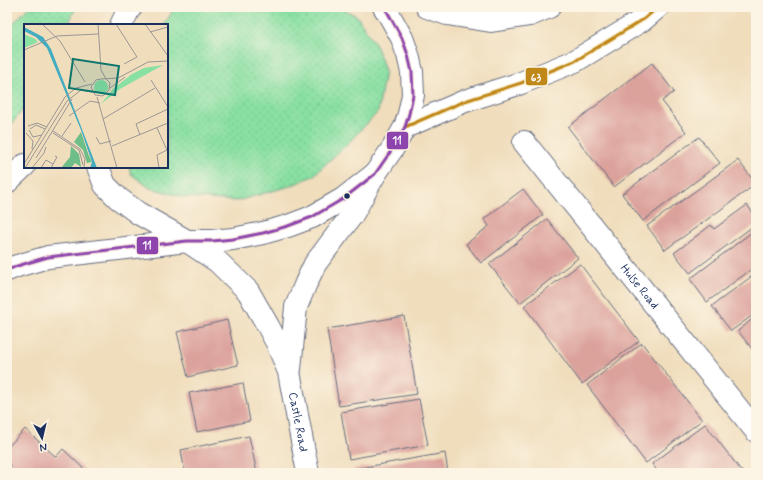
<svg xmlns="http://www.w3.org/2000/svg" width="763" height="480" font-family="Mynerve,sans-serif">
  <defs>
    <pattern id="grass-dots" width="8" height="8" patternUnits="userSpaceOnUse"><rect width="8" height="8" fill="#89e0a3"/><path d="M2 2h.1M6 6h.1" fill="none" stroke="#76c08f" stroke-width="1.8" stroke-linecap="round"/></pattern>
  </defs>
  <rect width="100%" height="100%" fill="#fcf5e5"/>
  <filter id="ink" filterUnits="userSpaceOnUse"><feTurbulence type="fractalNoise" baseFrequency=".025" numOctaves="2"/><feDisplacementMap in="SourceGraphic" scale="8" xChannelSelector="R" yChannelSelector="G"/><feConvolveMatrix kernelMatrix="1 2 1 2 8 2 1 2 1" color-interpolation-filters="sRGB"/></filter>
  <filter id="wash" filterUnits="userSpaceOnUse"><feTurbulence type="fractalNoise" baseFrequency=".012" numOctaves="4" result="noise"/><feDisplacementMap in="SourceGraphic" scale="16" xChannelSelector="R" yChannelSelector="G"/><feGaussianBlur stdDeviation="0.9" result="paint"/><feColorMatrix in="noise" values="0 0 0 0 0 0 0 0 0 0 0 0 0 0 0 0 0 1.4 0 .05"/><feComposite in="paint" operator="in"/></filter>
  <g filter="url(#wash)">
    <rect width="100%" height="100%" fill="#f0ddbc"/>
    <path fill="url(#grass-dots)" stroke="#528880" d="M29,7H76L68,25H25V107L7,130V30Z
      M175,7H339L357,16L377,47L385,71L378,112L348,143L313,176L290,186L237,201L184,197L150,188L131,174L129,167H167V25H164Z"/>
    <g id="blocks">
      <path fill="#dba19b" d="M652,63L674,92L662,101L686,132L614,187L568,127Z
        M699,137L720,163L643,221L622,194Z
        M738,160L756,184L665,250L647,226Z
        M523,189L543,215L481,263L466,244L489,226L484,219Z
        M747,205L756,217V224L690,273L674,253L711,225L714,229Z
        M547,219L578,258L520,303L489,264Z
        M756,229V266L707,302L690,279Z
        M580,264L639,341L582,384L524,306Z
        M756,273V313L731,331L712,306Z
        M404,316L417,394L339,406L327,329Z
        M756,316V354L738,331Z
        M227,320L238,365L188,377L177,332Z
        M642,343L702,420L646,463L587,385Z
        M243,383L250,421L197,432L189,393Z
        M419,399L428,445L349,459L341,412Z
        M705,424L743,473H659L652,464Z
        M25,429L56,457L63,449L87,472L86,473H7V470L11,466L7,461V448Z
        M249,436L257,473H185L181,450Z
        M445,453L448,473H354V469Z"/>
    </g>
  </g>
  <g filter="url(#ink)">
    <use href="#blocks" fill-opacity="0" stroke="#666c7f" stroke-width="1"/>
    <g fill="none" stroke-linecap="round" stroke-linejoin="round">
      <g stroke="#666c7f" stroke-width="24">
        <g id="street">
          <path id="s1" d="M524,142L756,431"/>
        </g>
      </g>
      <g stroke="#666c7f" stroke-width="24">
        <g id="primary">
          <path id="s2" d="M187,241L217,261L248,291L268,326L277,343L289,372L308,473"/>
          <path d="M290,369L296,307L306,283L315,264L352,215L375,174"/>
        </g>
      </g>
      <g stroke="#666c7f" stroke-width="24">
        <path id="highway" d="M427,7L447,14L491,21L530,15L549,7
          M121,25L129,9L131,7
          M405,127L465,101L521,83L575,61L644,19L658,7
          M98,167L105,185L118,198L138,213L187,241
          M7,182L25,165
          M7,270L17,266L48,257L187,241H212L233,239L263,233L288,226L312,217L343,199L375,174L393,148L405,127L409,114L413,95L412,72L408,55L402,38L388,13L384,7"/>
      </g>
      <use href="#street" stroke="#fff" stroke-width="22"/>
      <use href="#primary" stroke="#fff" stroke-width="22"/>
      <use href="#highway" stroke="#fff" stroke-width="22"/>
      <g stroke="#fcf5e5" stroke-width="6">
        <path id="bus-1" d="M405,127L465,101L521,83L575,61L644,19L658,7"/>
      </g>
      <g stroke="#fcf5e5" stroke-width="6">
        <path id="bus-2" d="M7,270L17,266L48,257L187,241H212L233,239L263,233L288,226L312,217L343,199L375,174L393,148L405,127L409,114L413,95L412,72L408,55L402,38L388,13L384,7"/>
      </g>
      <use href="#bus-1" stroke="#c08818" stroke-width="3"/>
      <use href="#bus-2" stroke="#8e44ad" stroke-width="3"/>
    </g>
  </g>
  <circle fill="#1b2f5e" stroke="#fcf5e5" stroke-width="1.5" cx="347" cy="196" r="3.5"/>
  <g text-anchor="middle" stroke-width="3" stroke-linejoin="round" paint-order="stroke">
    <g font-size="12" fill="#1b2f5e" stroke="#fcf5e5">
      <text dy="4" stroke="none"><textPath href="#s1" startOffset="185">Hulse Road</textPath></text>
      <text dy="4" stroke="none"><textPath href="#s2" startOffset="221">Castle Road</textPath></text>
    </g>
  </g>
  <g transform="translate(24 24)">
    <rect width="144" height="144" fill="#f0ddbc"/>
    <path d="M0,10L11,15L14,18L0,24ZM139,41L96,65L77,80L90,64L108,50L120,44ZM70 63a7 7 0 1 1 14 0a7 7 0 1 1-14 0Z" fill="#89e0a3"/>
    <path d="M57,108L65,132L68,138L63,139L59,126L50,118ZM47,122L55,130L57,143L51,139L47,144H37L46,133Z" fill="#6ebe89"/>
    <path d="M0,3L19,13L27,25L73,144H66L68,138L57,106L23,24L12,13L0,7Z" fill="#42acc1"/>
    <path fill="none" stroke="#9b9796" stroke-width="1" d="M18,0L36,17L61,58M74,0L77,46L82,55M92,0L113,33L100,40M121,0L144,32M126,8L144,3M0,26L33,12L74,10M82,55L86,59L85,66L79,72L71,71L67,63L72,56L77,55L94,54L124,38L144,37M127,56L144,83M86,64L101,53M73,73L93,144M45,92L66,77L76,79M79,95L131,64M4,102L13,99L23,103M133,104L143,126L133,131L135,144M6,105L12,101L21,105M5,106L9,113L18,111M29,107L56,125L61,135L60,143M2,109L9,117L8,125M29,109L55,126L59,141M116,111L112,100L144,85M38,112L47,99M72,113L76,120L87,117M88,122L144,99M12,134L48,75M0,140L41,73L52,64L68,60M1,144L43,77L57,66L68,68M8,144L20,129L22,123M17,144L22,136L29,140M27,144L33,133L31,132"/>
    <path fill="#0f766e" fill-opacity="0.15" stroke="#0f766e" stroke-width="2" d="M49,35L95,42L91,71L45,64Z"/>
    <rect width="144" height="144" fill="none" stroke="#1b2f5e" stroke-width="2"/>
  </g>
  <g stroke="#fcf5e5" stroke-width="1.5">
    <rect x="525" y="67" width="23" height="19" rx="4" fill="#c08818"/>
    <rect x="386" y="131" width="23" height="19" rx="4" fill="#8e44ad"/>
    <rect x="136" y="236" width="23" height="19" rx="4" fill="#8e44ad"/>
  </g>
  <g font-size="11" text-anchor="middle" font-weight="bold" fill="#fff">
    <text x="536" y="81">63</text>
    <text x="397" y="144">11</text>
    <text x="147" y="249">11</text>
  </g>
  <rect width="763" height="480" fill="none" stroke="#fcf5e5" stroke-width="24"/>
  <g transform="translate(42 438) rotate(172)" stroke="#fcf5e5" stroke-width="3" paint-order="stroke">
  <path d="M0-3L7 15L0 10L-7 15Z" fill="#1b2f5e"/>
  <text y="-6" font-size="11" font-weight="bold" text-anchor="middle" fill="#1b2f5e">N</text>
  </g>
</svg>
